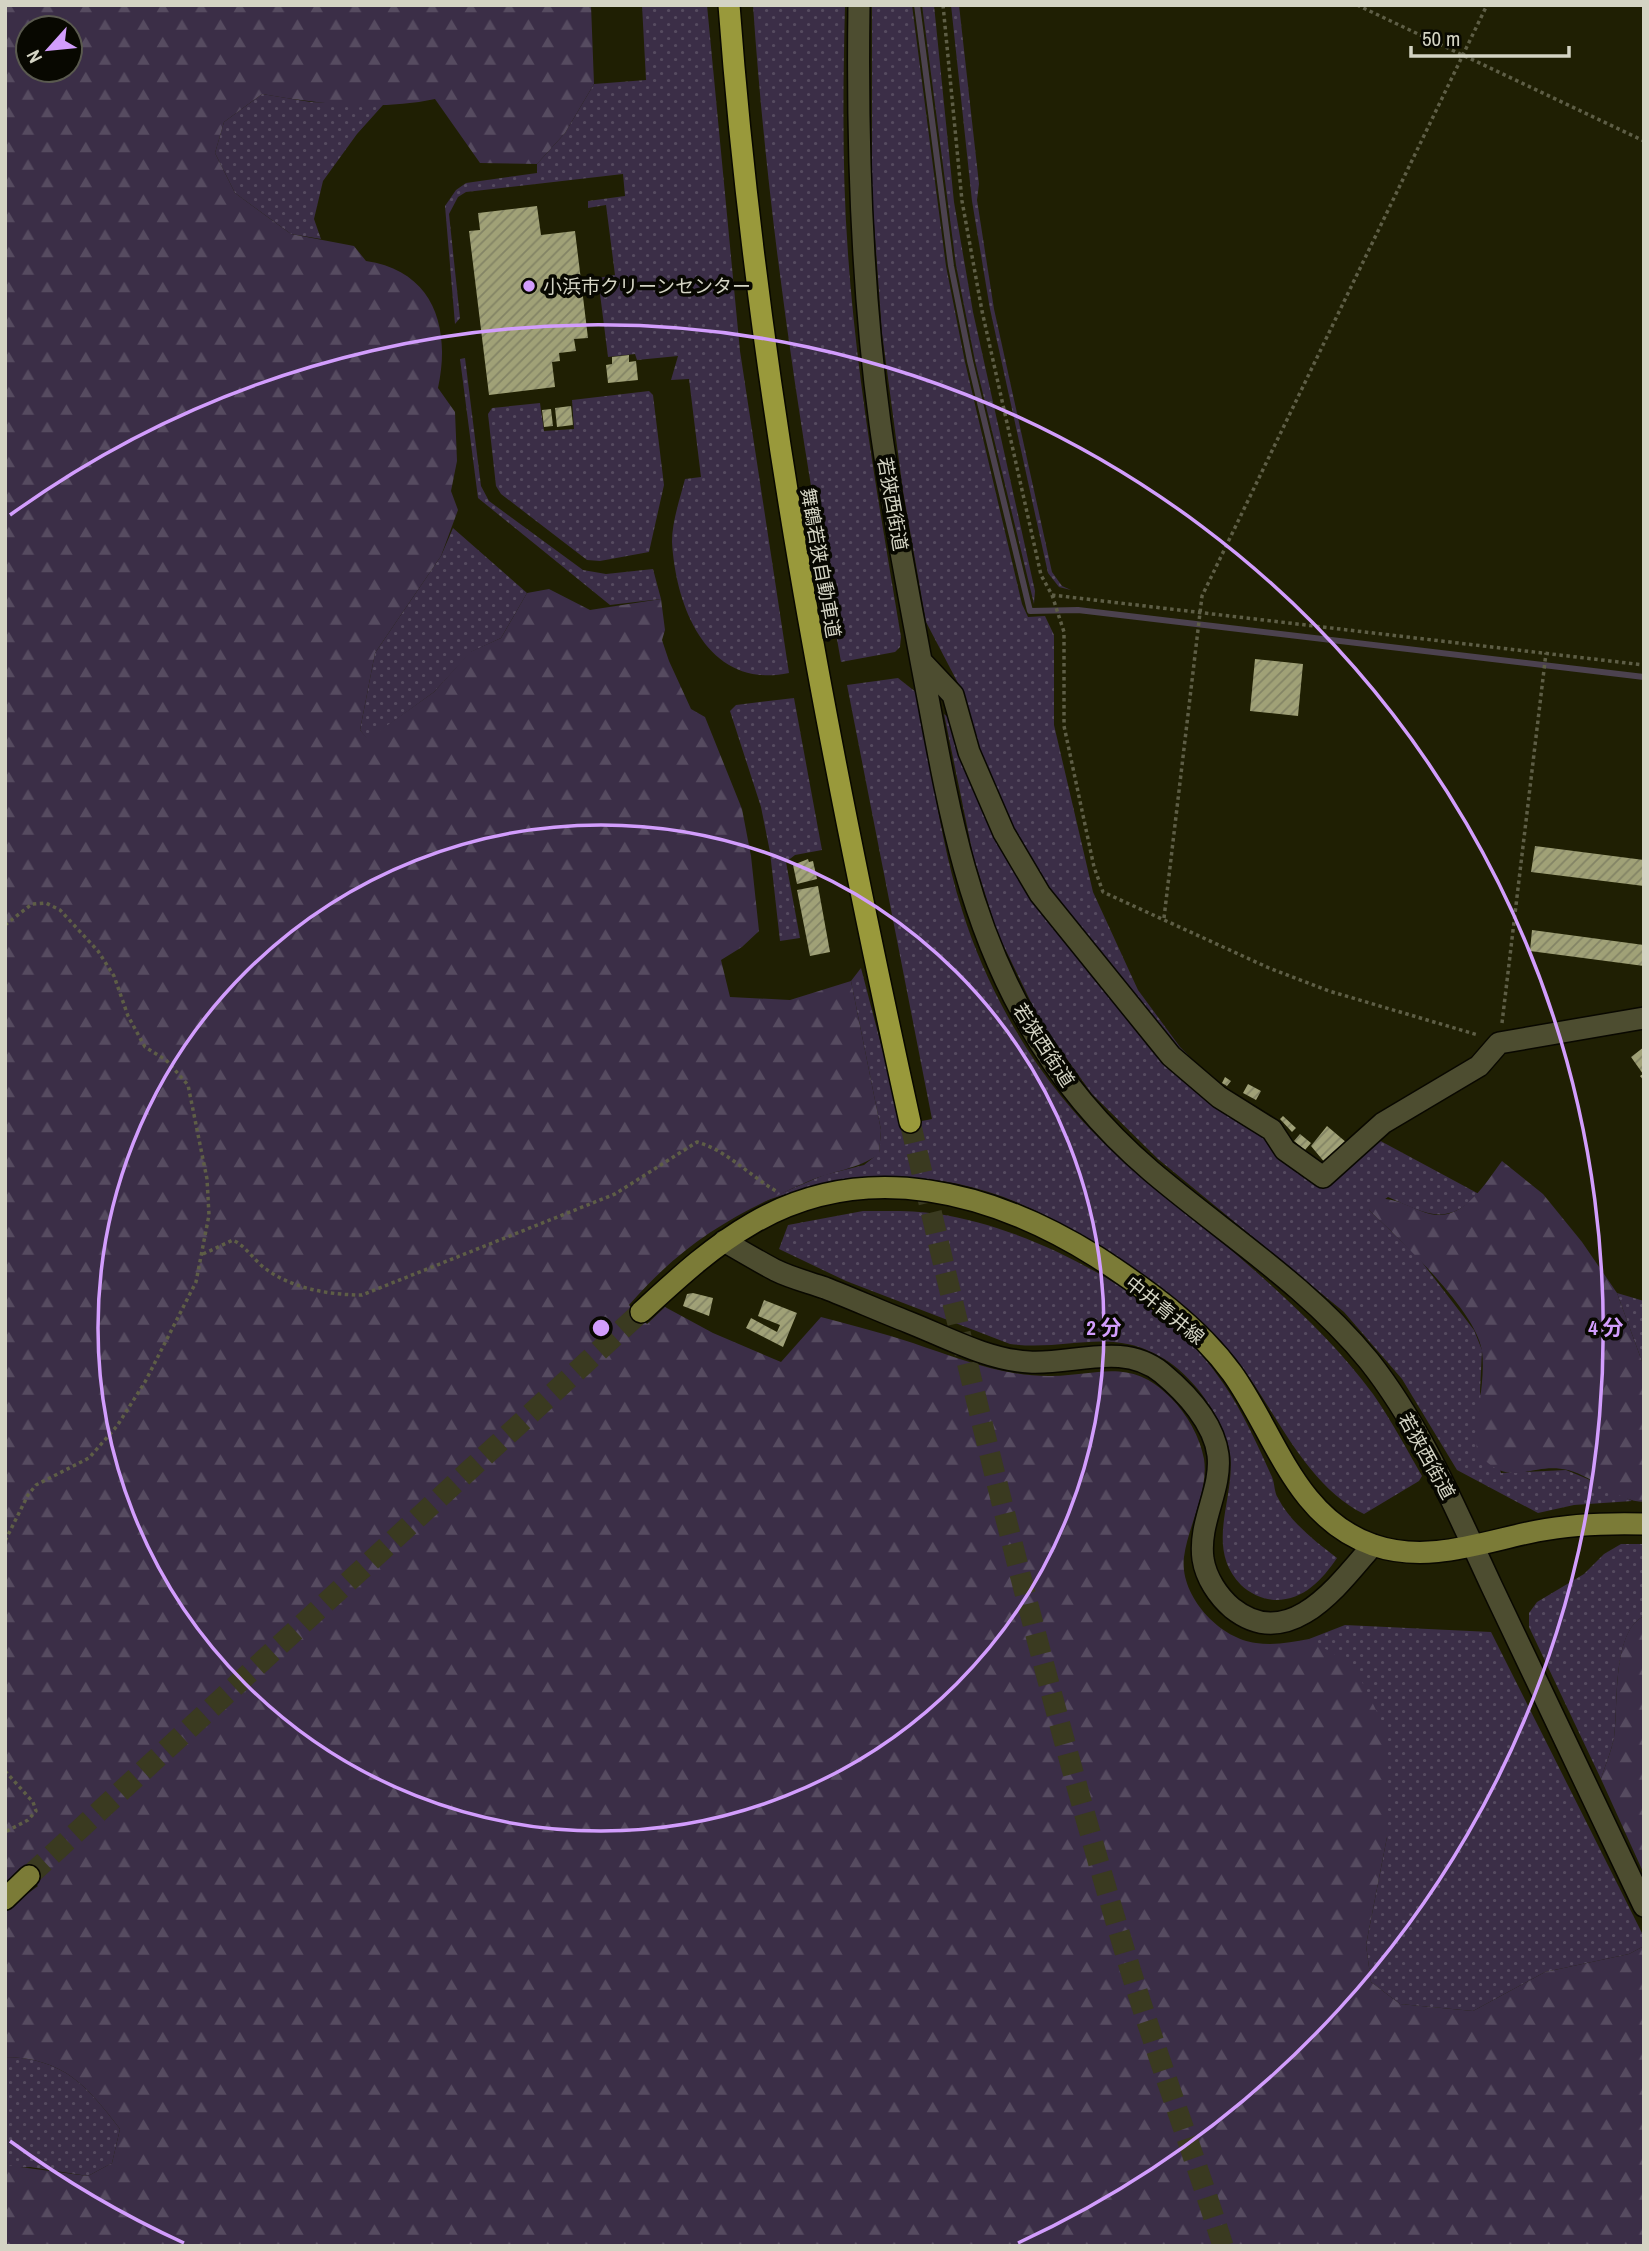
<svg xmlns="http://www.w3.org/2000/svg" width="1649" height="2251" font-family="'Archivo Narrow','Noto Sans JP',sans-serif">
  <defs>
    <pattern id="grass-dots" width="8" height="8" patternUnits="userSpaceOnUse" patternTransform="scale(1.75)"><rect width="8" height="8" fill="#3b2e47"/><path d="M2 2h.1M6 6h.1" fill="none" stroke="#564b60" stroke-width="1.8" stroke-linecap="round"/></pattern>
    <pattern id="forest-firs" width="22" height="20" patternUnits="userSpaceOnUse" patternTransform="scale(1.75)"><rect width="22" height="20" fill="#3b2e47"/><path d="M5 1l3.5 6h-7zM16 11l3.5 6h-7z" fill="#564b60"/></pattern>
    <pattern id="building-hatch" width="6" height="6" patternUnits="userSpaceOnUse" patternTransform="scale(1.75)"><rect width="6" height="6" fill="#a0a177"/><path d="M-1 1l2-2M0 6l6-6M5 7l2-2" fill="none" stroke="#838465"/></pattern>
  </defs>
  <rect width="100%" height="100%" fill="#1f1f03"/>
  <path fill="url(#grass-dots)" d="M642,5H707L740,351L789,673C709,690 676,610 672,542C672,521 680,499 685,479L701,477L689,379L671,380L678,356L637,360L635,354L608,357L598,278L615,275L606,205L588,208V201L625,196L623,174L466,192L458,197L449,214L460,318L455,324L445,206L456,190L466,183L537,173V164L565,133L594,84L646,80Z
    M753,5H845C843,88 842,171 848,254C857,383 880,510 901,637L900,647L895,652L841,662C802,442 768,228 753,5Z
    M872,5H912L946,266L965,362L1022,604L1028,617L1045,616L1054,635V725L1093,892L1138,990L1180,1047L1219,1086L1178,1051L1086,933L1035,877L977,753L960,698L959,685L926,622L903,491L882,333L872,196Z
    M922,5H934L954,202L973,312L1035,591L1034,604L975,361L956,265Z
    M951,5H959L979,184L977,200L994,309L1052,572L1062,586L1071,590L1059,587L1048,573L990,309L972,201Z
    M262,94L311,102L383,105L357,134L323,181L314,219L321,239L291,234L235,193L215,153L224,122Z
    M465,358L481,486L489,501L583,570L606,574L653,569L661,599L610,605L478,498L460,359Z
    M649,391L653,395L664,485L649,552L600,561L587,560L501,494L496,486L488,414L492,408L540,403L544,431L574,429L572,400Z
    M453,528L527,593L501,638L471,652L434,692L368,740L360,730L375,653L441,556Z
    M898,678L917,693C931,765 940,840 962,910C982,975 1018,1043 1061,1096C1111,1159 1176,1202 1237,1255C1285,1297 1335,1342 1373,1394C1391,1420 1406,1448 1422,1476L1419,1481L1364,1514C1305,1485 1276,1411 1237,1360C1207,1322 1169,1295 1130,1267C1006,1179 907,1153 761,1202L824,1175L864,1165L879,1153L881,1130L851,981L861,968L902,1125L932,1119L847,685Z
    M794,698L822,850L795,855L786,862L800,938L780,941L770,852L761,807L730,711L736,705Z
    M944,714L950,719L964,755L1096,970L1252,1122L1327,1185L1375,1138L1479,1194C1445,1227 1427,1214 1388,1197L1369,1210L1418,1257L1474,1330L1482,1350L1480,1392L1501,1473L1566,1470L1612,1489L1632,1501L1574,1505L1538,1513L1457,1470L1402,1379L1344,1312L1158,1159L1092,1094L1041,1023L997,932L973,855Z
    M863,1211C888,1211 913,1210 938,1214C1037,1229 1167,1298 1223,1383C1243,1412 1258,1446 1272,1477C1275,1484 1274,1492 1278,1498C1290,1522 1316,1542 1337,1558C1322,1580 1303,1601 1274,1600C1262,1599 1249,1593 1241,1585C1202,1545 1239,1494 1229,1448C1221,1416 1196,1381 1169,1362C1113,1324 1070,1352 1010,1344L846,1281L779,1249L788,1225Z
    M1617,1293L1644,1301V1367Z
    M1621,1544H1644V1616C1611,1633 1619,1706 1614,1738C1611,1752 1605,1766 1601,1779L1529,1627V1613L1537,1602L1584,1574L1604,1554Z
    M1345,1625L1491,1632L1644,1937V1946L1629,1954L1545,1972L1473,2011L1400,2004L1371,1982L1366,1945L1387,1837L1309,1639Z
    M5,2057C64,2058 87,2086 120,2129L112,2163L88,2176L30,2167L7,2168Z"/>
  <path fill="url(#forest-firs)" fill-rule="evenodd" d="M5,5H591L594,84L565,133L537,164L480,163L435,99C378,111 320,104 262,94L224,122L215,153L235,193L291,234L354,246L366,261C434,271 451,328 438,388L455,412L457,461L451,491L458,510L441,556L375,653L360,730L368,739L434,692L470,652L501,638L527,593L549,589L590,610L661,599L665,630L662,640L669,661L691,709L705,717L742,809L751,856L759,931L742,947L721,960L730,997L790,1000L851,981L881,1130L879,1154C858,1169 833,1171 809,1181C733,1215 685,1241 629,1305L647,1324L665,1307L713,1333L781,1362L821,1317C851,1325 882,1333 913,1343C957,1358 1004,1377 1052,1376C1100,1375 1131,1357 1171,1398C1187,1414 1200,1437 1204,1459C1209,1490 1188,1526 1184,1557C1179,1596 1220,1639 1256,1643C1274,1646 1292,1642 1309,1639L1354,1666L1387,1732V1837L1366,1945L1371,1982L1400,2004L1473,2011L1545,1972L1629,1954L1644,1946V2246H5V2165L88,2176L112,2163L120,2129C87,2086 64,2058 5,2057V1910L38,1886L20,1868L5,1886ZM28,28H70V70H28Z
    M1502,1161L1543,1194L1582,1242L1617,1293L1644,1367V1502C1617,1501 1594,1477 1568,1470C1529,1461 1511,1492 1477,1452C1474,1418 1486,1384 1482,1351C1476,1310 1399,1239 1369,1210L1374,1199C1392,1197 1404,1204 1421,1211C1459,1228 1482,1188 1502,1161Z
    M1644,1616V1874L1601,1779C1605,1766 1611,1752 1614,1738C1619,1706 1611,1632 1644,1616Z"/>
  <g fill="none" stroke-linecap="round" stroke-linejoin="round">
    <path stroke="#4c424f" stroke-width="6" d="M917,5L951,266L970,361L1030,611L1078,610L1644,677"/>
  </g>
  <path fill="url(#building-hatch)" d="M537,206L541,235L575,231L588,338L574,339L576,351L559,353L560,361L552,362L555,387L489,395L469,231L480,230L478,213Z
    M629,355V362L636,361L638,380L608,383L606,365L612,364V357Z
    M571,406L573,425L557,427L555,408Z
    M551,409L553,426L544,427L542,410Z
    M1255,659L1303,664L1298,716L1250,711Z
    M1535,846L1644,860V886L1531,872Z
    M808,859L809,862L813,861L817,879L797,884L793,865Z
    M818,886L830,952L810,956L797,890Z
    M1532,930L1644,945V966L1530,951Z
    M1644,1047V1081L1640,1076L1643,1074L1631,1057Z
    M1225,1077L1231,1081L1227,1086L1222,1083Z
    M1248,1084L1261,1091L1256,1100L1243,1093Z
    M1283,1116L1296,1128L1292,1132L1280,1119Z
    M1327,1126L1347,1143L1326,1164L1311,1146Z
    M1300,1134L1311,1143L1305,1150L1294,1141Z
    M693,1293L713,1298L709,1316L683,1306L687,1294Z
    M764,1300L797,1313L783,1347L746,1328L751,1318L777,1332L780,1325L758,1316Z"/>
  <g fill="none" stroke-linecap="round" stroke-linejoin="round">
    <path stroke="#3a3a20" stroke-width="21" stroke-dasharray="21 10" stroke-linecap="butt" d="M29,1876L641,1312"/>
    <path stroke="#3a3a20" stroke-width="21" stroke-dasharray="21 10" stroke-linecap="butt" d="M910,1122C976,1403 1044,1685 1128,1962C1157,2057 1193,2151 1223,2246"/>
    <g stroke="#090800" stroke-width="24">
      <path id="minor" d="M859,5C857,145 861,284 880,423C891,504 907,585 922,666C946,792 963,911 1028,1023C1060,1079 1102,1129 1151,1171C1224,1233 1308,1286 1369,1361C1422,1428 1456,1510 1492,1587C1543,1693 1593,1800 1644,1906
        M921,661L953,695L969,752L1004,833L1040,894L1171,1056L1219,1097L1272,1130L1285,1150L1323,1177L1383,1123L1479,1066L1499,1043L1644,1018
        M724,1241C741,1251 758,1261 775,1270C791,1278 808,1282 825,1288C853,1299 880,1311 908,1322C946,1337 988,1360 1029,1362C1073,1365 1123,1341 1162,1373C1186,1393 1214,1423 1218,1455C1222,1490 1198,1522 1203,1559C1206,1578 1218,1596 1232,1608C1290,1654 1339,1584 1373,1545"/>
    </g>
    <g stroke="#090800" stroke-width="24">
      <path id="major" d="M641,1312C676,1280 711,1247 753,1223C867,1157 993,1192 1097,1257C1146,1289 1197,1325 1232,1373C1275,1433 1295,1518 1373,1545C1428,1564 1482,1542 1537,1531C1573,1524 1607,1523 1644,1524
        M5,1899L29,1876"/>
    </g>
    <g stroke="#090800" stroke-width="24">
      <path id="highway" d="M729,5C757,383 829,753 910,1122"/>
    </g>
    <path stroke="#5e5e46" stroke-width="3.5" stroke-dasharray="3.5 3.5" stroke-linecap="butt" d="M943,5L962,201L982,311L1041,575L1052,595L1644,665
      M1357,5L1644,141
      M1052,595L1064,632V726L1094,867L1103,892L1269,968L1329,991L1478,1035
      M1164,918L1202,596L1487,5
      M5,925L32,904L46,903L60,910L98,951L114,976L128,1016L145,1047L166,1060L188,1085L207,1179L209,1215L196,1282L145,1382L117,1426L89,1458L36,1485L28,1495L5,1541
      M1502,1023L1546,653
      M203,1254L233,1240C245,1246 252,1257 262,1266C289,1288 328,1295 362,1295L615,1194L697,1142C726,1150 749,1175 776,1191
      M5,1771L33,1802L36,1811L28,1820L5,1832"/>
    <use href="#minor" stroke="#4d4d30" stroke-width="21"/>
    <use href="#major" stroke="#7b7b37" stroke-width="21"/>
    <use href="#highway" stroke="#99993b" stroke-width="21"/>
  </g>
  <g fill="none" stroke="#d29dfd" stroke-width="3.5">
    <circle cx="601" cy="1328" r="503"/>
    <path d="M184 2243A1005 1005 0 0 1 10 2141M10 515A1005 1005 0 1 1 1018 2243"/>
  </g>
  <circle fill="#d29dfd" stroke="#080801" stroke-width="2.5" cx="529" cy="286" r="7"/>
  <g text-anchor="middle" stroke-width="7" stroke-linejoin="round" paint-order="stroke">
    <g font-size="19" fill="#d4d4c4" stroke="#080801" text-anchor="start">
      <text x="543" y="293">小浜市クリーンセンター</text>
    </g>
    <g font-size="19" fill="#d4d4c4" stroke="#080801">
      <text transform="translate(893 504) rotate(80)" y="7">若狭西街道</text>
      <text transform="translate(821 563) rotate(80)" y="7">舞鶴若狭自動車道</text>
      <text transform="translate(1044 1045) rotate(57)" y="7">若狭西街道</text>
      <text transform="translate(1165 1310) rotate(39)" y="7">中井青井線</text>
      <text transform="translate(1427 1456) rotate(61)" y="7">若狭西街道</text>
    </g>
  </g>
  <circle cx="601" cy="1328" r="10" fill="#d29dfd" stroke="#080801" stroke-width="3.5"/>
  <g font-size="21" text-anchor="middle" font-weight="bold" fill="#d29dfd" stroke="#080801" stroke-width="7" stroke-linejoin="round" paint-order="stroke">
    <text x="1104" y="1335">2 分</text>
    <text x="1606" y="1335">4 分</text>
  </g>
  <rect width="1649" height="2251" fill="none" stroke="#d4d4c4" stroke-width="14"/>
  <g transform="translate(49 49) rotate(243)"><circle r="33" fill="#080801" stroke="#5a5a4f" stroke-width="2"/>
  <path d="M0-5L12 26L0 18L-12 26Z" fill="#d29dfd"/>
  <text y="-10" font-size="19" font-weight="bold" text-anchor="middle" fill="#d4d4c4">N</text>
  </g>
  <path d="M1411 46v10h158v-10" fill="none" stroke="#d4d4c4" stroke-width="3.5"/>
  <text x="1422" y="46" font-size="21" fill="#d4d4c4" stroke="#080801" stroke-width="5" paint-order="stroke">50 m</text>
</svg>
